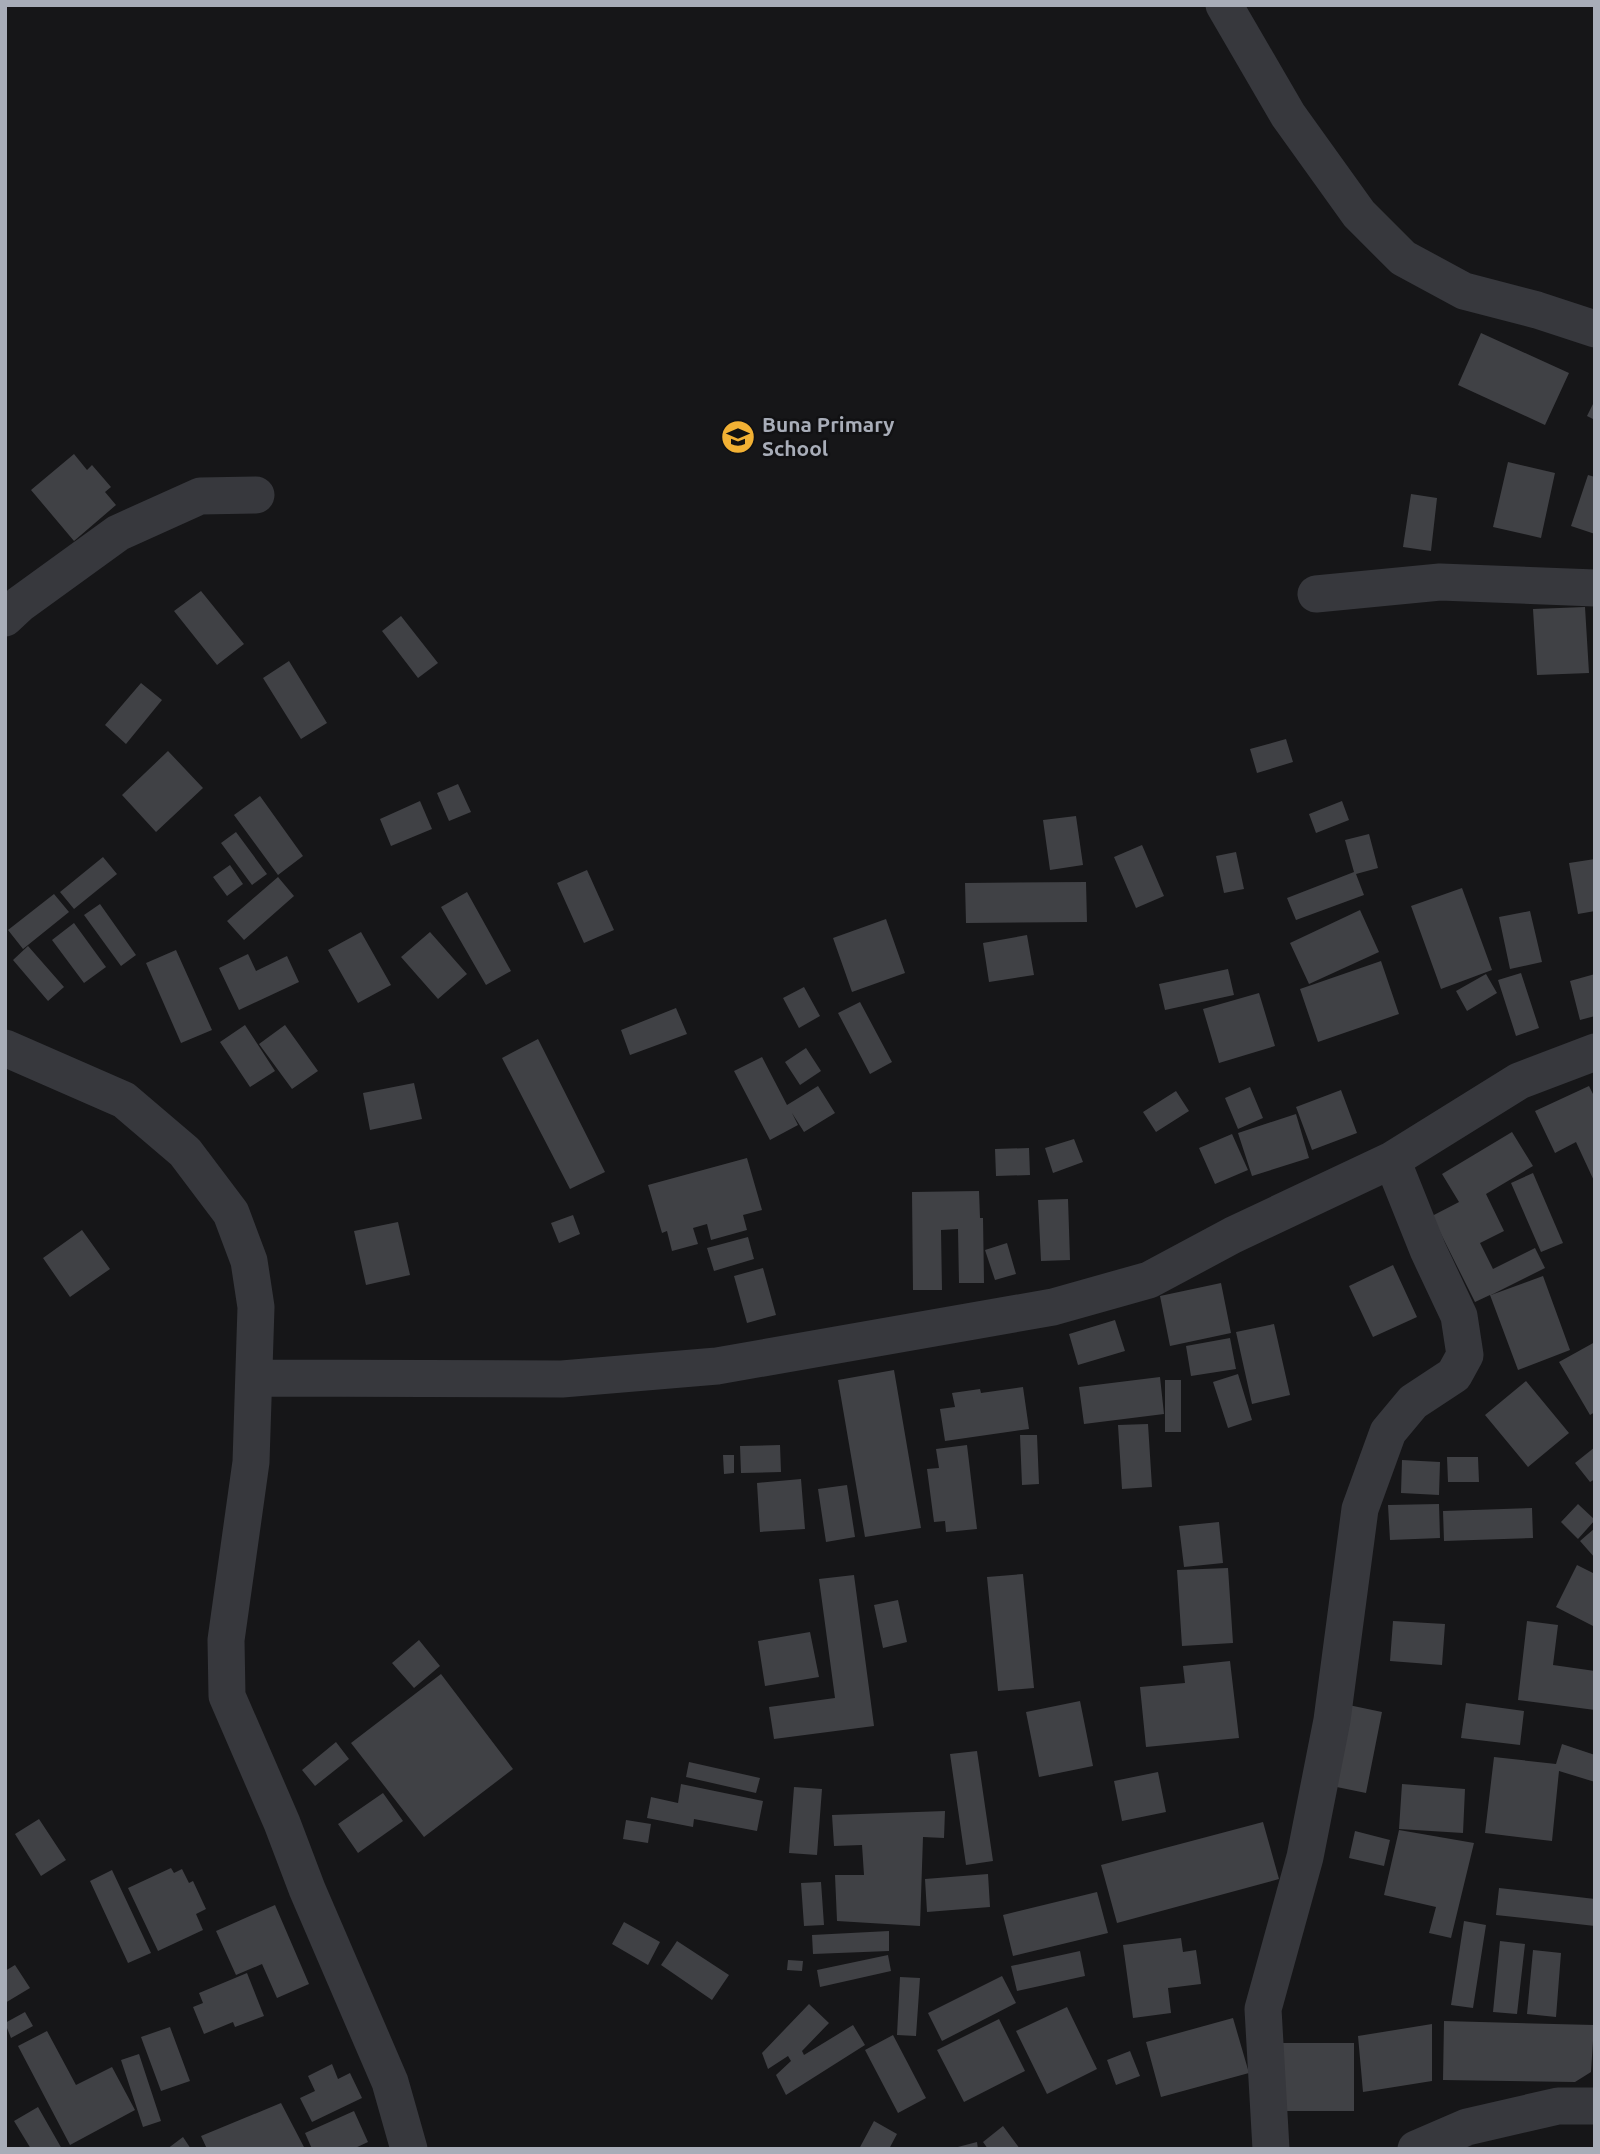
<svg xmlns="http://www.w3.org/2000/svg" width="1600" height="2154" font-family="Ubuntu,sans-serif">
  <rect width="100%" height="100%" fill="#161618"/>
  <path fill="#404145" d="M1481,333L1569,373L1545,425L1458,385Z
    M1595,400V420L1587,416Z
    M74,454L87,470L92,465L111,487L105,492L116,505L74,541L31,490Z
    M1508,462L1555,473L1541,538L1493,527Z
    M1588,475L1595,477V534L1571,526Z
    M1411,494L1437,498L1431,551L1403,547Z
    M201,591L244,644L217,665L174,611Z
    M1585,607L1589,673L1537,675L1533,609Z
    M401,616L438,663L418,678L382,631Z
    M289,661L327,723L301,739L263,678Z
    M141,683L162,700L126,744L105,725Z
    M1286,739L1293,762L1257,773L1250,749Z
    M168,751L203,788L156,832L122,795Z
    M458,784L471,812L449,821L437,793Z
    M260,796L303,856L278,875L234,815Z
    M420,801L432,829L391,846L380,819Z
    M1342,801L1349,820L1316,833L1309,814Z
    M1076,816L1083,865L1050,870L1043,820Z
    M236,832L267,874L252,885L221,843Z
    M1369,834L1378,868L1356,874L1364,895L1296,920L1287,898L1354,872L1345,840Z
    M1142,845L1164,896L1136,908L1114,857Z
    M1236,852L1244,889L1224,893L1216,856Z
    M103,857L117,874L74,909L60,892Z
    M1595,859V911L1578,914L1569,863Z
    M230,865L243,884L227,896L213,877Z
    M587,870L614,930L584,943L557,883Z
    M278,877L294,896L244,940L227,921Z
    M1086,882L1087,922L966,923L965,883Z
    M1462,888L1492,970L1441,989L1411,906Z
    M467,892L511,971L486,985L441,907Z
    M54,894L69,912L23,949L8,930Z
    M100,904L136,955L121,966L84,915Z
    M1360,910L1379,952L1309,984L1290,943Z
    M1530,911L1542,962L1510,969L1499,917Z
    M886,919L905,973L852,992L833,938Z
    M74,923L106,967L84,983L52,940Z
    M361,932L391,985L358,1003L328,950Z
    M430,932L467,974L438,999L401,957Z
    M1027,935L1034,975L989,982L983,943Z
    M28,946L64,987L48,1001L13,960Z
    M176,950L212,1030L181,1043L146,963Z
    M248,954L256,971L287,956L299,982L239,1010L219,968Z
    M1381,961L1399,1014L1318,1042L1300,989Z
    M1228,969L1234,995L1165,1010L1159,984Z
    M1521,973L1539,1028L1516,1036L1498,980Z
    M1486,974L1497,993L1467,1011L1456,991Z
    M1595,974V1016L1580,1020L1570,981Z
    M804,987L820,1016L799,1028L783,998Z
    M1259,993L1275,1046L1219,1063L1203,1009Z
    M860,1002L892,1062L870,1074L838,1013Z
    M676,1008L687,1034L630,1055L621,1030Z
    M245,1025L275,1071L250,1087L220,1042Z
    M285,1025L318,1071L292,1089L259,1044Z
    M538,1039L605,1172L570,1189L502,1058Z
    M806,1048L821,1071L800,1085L785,1062Z
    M762,1057L787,1105L818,1086L835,1113L804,1132L792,1113L798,1125L770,1140L734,1071Z
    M414,1083L422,1119L370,1130L363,1093Z
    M1589,1086L1595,1098V1183L1576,1142L1555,1153L1535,1111Z
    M1250,1087L1263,1118L1238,1129L1225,1098Z
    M1341,1090L1357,1133L1312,1150L1296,1107Z
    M1176,1091L1189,1111L1156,1132L1143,1112Z
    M1296,1114L1309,1158L1252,1176L1238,1133Z
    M1512,1132L1533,1166L1486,1194L1504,1231L1480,1243L1493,1269L1535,1248L1545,1268L1491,1295L1543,1276L1570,1350L1518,1370L1490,1295L1475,1302L1432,1216L1459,1202L1442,1174Z
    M1232,1134L1248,1170L1215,1184L1199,1148Z
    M1074,1139L1083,1162L1053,1173L1045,1148Z
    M1029,1148L1030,1175L996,1176L995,1149Z
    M747,1158L762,1210L743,1215L747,1230L711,1240L707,1224L693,1228L698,1244L672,1251L667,1231L662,1233L648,1185Z
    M1533,1173L1563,1243L1541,1252L1511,1183Z
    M979,1191L980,1218H983L984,1283H959L958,1229L941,1230L942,1290H913L912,1192Z
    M1068,1199L1070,1260L1041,1261L1038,1200Z
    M573,1215L580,1234L559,1243L551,1223Z
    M398,1222L410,1275L366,1285L354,1231Z
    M82,1230L110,1269L70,1297L43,1258Z
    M748,1237L754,1259L714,1271L707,1248Z
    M1007,1243L1016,1274L995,1280L985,1250Z
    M1393,1265L1417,1317L1373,1337L1349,1286Z
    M763,1268L776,1315L747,1323L734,1276Z
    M1221,1283L1231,1333L1170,1346L1160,1296Z
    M1115,1320L1125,1351L1078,1365L1069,1334Z
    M1274,1324L1290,1395L1252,1404L1236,1332Z
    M1230,1338L1236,1369L1191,1376L1186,1346Z
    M1595,1342V1412L1590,1415L1559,1362Z
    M894,1370L921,1528L865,1537L838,1380Z
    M1238,1374L1252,1420L1228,1428L1213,1382Z
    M1160,1377L1164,1414L1084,1424L1079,1387Z
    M1165,1380H1181V1432H1165Z
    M1526,1381L1569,1433L1528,1467L1485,1415Z
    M1023,1387L1029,1429L945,1441L940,1409L955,1407L952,1393L980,1389L981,1393Z
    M1148,1424L1152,1487L1122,1489L1118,1425Z
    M1020,1435H1037L1039,1484L1022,1485Z
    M780,1445L781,1472L741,1473L740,1446Z
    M967,1445L977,1529L946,1532L945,1521L934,1522L927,1469L939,1468L936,1449Z
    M1595,1447V1479L1590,1482L1575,1463Z
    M723,1455H734V1473L724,1474Z
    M1447,1457H1478L1479,1482H1448Z
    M1402,1460L1440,1462L1439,1495L1401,1493Z
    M801,1479L805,1529L760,1532L757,1483Z
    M847,1485L855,1537L826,1542L818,1489Z
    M1439,1504L1440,1538L1390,1540L1388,1505Z
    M1578,1504L1595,1520L1578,1539L1561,1522Z
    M1532,1508L1533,1538L1444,1541L1443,1511Z
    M1219,1522L1223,1563L1184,1567L1179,1526Z
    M1595,1528V1558L1580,1541Z
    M1577,1565L1595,1574V1627L1556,1607Z
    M1228,1568L1233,1643L1182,1646L1177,1570Z
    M1023,1574L1034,1688L998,1691L987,1577Z
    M854,1575L874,1726L774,1739L769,1707L835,1698L819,1579Z
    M898,1600L907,1642L883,1648L874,1605Z
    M1393,1621L1445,1624L1442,1665L1390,1661Z
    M1527,1621L1558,1625L1553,1665L1595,1671V1710L1518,1700Z
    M810,1632L819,1677L765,1686L758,1641Z
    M419,1640L440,1666L414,1688L392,1663Z
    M1230,1661L1239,1738L1146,1747L1140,1687L1185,1683L1183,1666Z
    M441,1674L513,1769L424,1837L351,1743Z
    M1080,1701L1093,1766L1039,1777L1026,1712Z
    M1339,1703L1382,1712L1366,1793L1322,1784Z
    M1466,1703L1524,1711L1520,1745L1461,1738Z
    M336,1742L349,1759L315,1786L302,1770Z
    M1562,1744L1595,1755V1782L1559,1771L1552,1841L1485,1833L1494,1757L1556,1764Z
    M977,1751L993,1861L966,1865L950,1754Z
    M689,1762L760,1778L756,1793L686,1777Z
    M1158,1772L1166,1812L1122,1821L1114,1781Z
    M681,1784L763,1801L757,1831L694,1819L693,1827L647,1818L651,1797L678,1803Z
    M1402,1784L1465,1789L1463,1833L1399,1829Z
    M794,1787L822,1789L817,1855L789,1853Z
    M383,1793L403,1821L358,1853L338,1824Z
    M945,1811L944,1838L923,1837L920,1926L837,1921L835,1875H864L862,1845L834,1846L832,1815Z
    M39,1819L66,1860L41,1876L15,1834Z
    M626,1820L651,1824L648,1843L623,1839Z
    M1263,1822L1279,1879L1117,1923L1101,1865Z
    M1399,1830L1474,1843L1451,1938L1429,1933L1436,1907L1384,1895Z
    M1355,1831L1390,1840L1384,1866L1349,1858Z
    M171,1868L174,1873L182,1869L189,1883L193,1881L206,1909L196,1914L203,1930L158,1951L128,1888Z
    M112,1870L151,1953L128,1963L90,1881Z
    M988,1874L990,1907L927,1912L925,1879Z
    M821,1882L824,1925L804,1926L801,1883Z
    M1499,1888L1595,1899V1926L1496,1915Z
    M1097,1892L1108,1933L1013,1956L1003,1915Z
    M275,1905L309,1984L277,1998L262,1964L236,1975L216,1931Z
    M1464,1921L1486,1925L1473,2008L1451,2005Z
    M624,1922L660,1942L648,1965L612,1944Z
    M889,1931V1951L813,1954L812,1935Z
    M1181,1938L1183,1952L1196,1950L1201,1984L1168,1988L1171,2013L1133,2018L1123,1945Z
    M677,1941L729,1975L712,2000L661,1965Z
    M1500,1941L1525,1944L1517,2014L1493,2012Z
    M1533,1950L1561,1953L1556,2017L1527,2014Z
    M1080,1951L1085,1976L1017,1991L1011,1966Z
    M888,1955L891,1971L820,1987L817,1970Z
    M788,1960L803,1961L802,1971L787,1970Z
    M15,1965L30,1988L5,2003V1971Z
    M247,1973L264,2016L235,2027L233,2022L204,2034L193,2007L203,2003L199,1993Z
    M1002,1976L1016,2003L942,2041L928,2013Z
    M900,1977L920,1978L916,2036L897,2035Z
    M809,2004L829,2023L802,2051L804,2055L853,2025L865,2045L786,2095L776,2075L791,2061L788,2056L768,2069L762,2053Z
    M1067,2007L1097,2069L1047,2094L1016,2031Z
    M25,2012L33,2026L11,2038L5,2023Z
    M1233,2018L1249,2073L1161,2097L1146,2042Z
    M999,2019L1025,2071L964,2102L937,2050Z
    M1444,2021L1594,2025L1591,2072L1575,2082L1443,2080Z
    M1432,2024V2081L1363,2092L1358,2036Z
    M170,2027L190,2081L161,2091L141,2037Z
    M47,2031L76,2085L112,2067L135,2110L70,2145L18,2046Z
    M893,2035L926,2098L898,2113L865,2050Z
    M1282,2043H1354V2111H1284Z
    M1130,2051L1140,2076L1116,2085L1107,2060Z
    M139,2054L161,2121L143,2127L121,2060Z
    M332,2064L338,2079L350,2073L362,2098L312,2122L300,2098L315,2091L308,2076Z
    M281,2103L305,2149H207L201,2136Z
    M38,2107L62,2149H31L14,2121Z
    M354,2111L368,2142L353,2149H312L305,2133Z
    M874,2121L897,2134L889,2149H859Z
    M1003,2126L1020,2149H988L983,2142Z
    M183,2137L191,2149H167Z
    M977,2142L978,2149H954V2148Z"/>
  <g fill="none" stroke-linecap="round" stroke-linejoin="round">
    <path stroke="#37383d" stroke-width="37" d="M1224,5L1288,115L1359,214L1403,258L1464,291L1537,310L1595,329
      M1316,594L1440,582L1595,588
      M5,618L20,604L118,533L200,496L256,495
      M5,1048L124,1100L185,1152L231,1213L249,1261L256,1307L251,1462L226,1640L227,1696L282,1823L307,1889L390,2082L409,2149
      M254,1378L562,1379L717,1366L1053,1307L1149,1280L1233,1235L1392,1160L1519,1081L1595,1052
      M1271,2149L1263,2009L1305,1857L1332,1720L1360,1509L1388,1432L1413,1402L1454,1375L1465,1355L1459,1316L1428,1250L1392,1160
      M1416,2149L1467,2127L1558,2106H1595"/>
  </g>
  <defs>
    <g id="school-disc" transform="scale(1.75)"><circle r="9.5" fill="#f2b134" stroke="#111113"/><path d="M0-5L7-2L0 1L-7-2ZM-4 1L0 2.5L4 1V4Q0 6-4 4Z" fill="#111"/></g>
  </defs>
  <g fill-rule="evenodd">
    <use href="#school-disc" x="738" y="437"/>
  </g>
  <g text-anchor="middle" stroke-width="5" stroke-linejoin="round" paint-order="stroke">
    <g font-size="21" font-weight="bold" fill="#a8adb8" stroke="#111113" text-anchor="start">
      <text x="762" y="432">Buna Primary<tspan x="762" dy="24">School</tspan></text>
    </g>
  </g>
  <rect width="1600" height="2154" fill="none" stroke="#a8adb8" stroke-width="14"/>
</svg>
